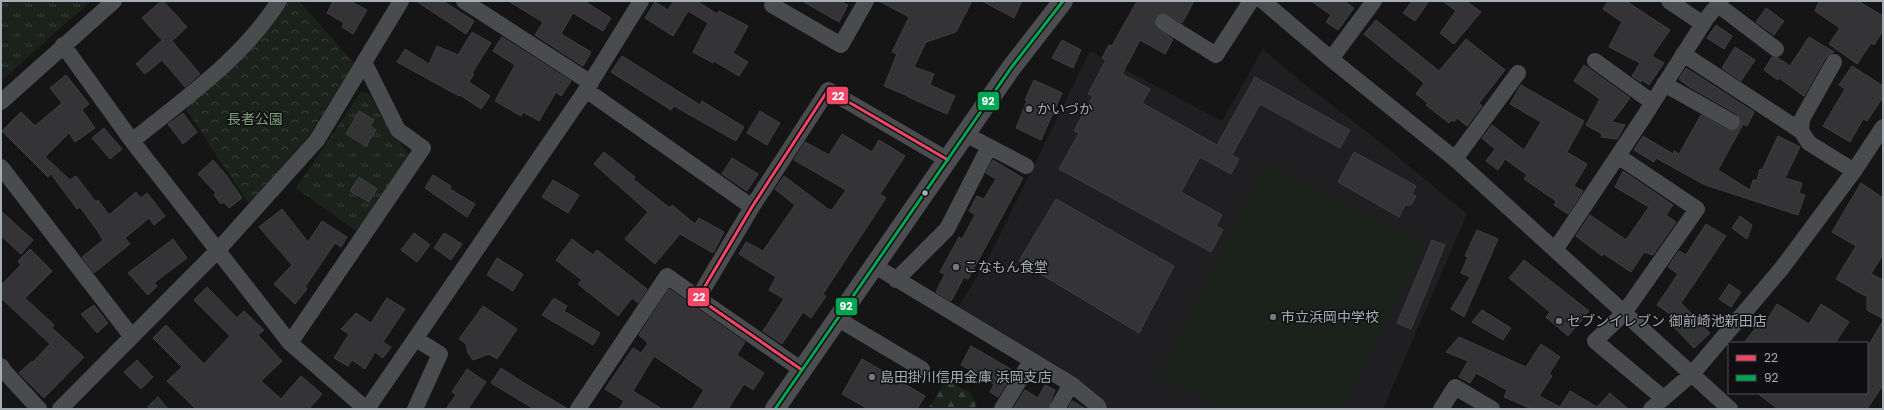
<svg xmlns="http://www.w3.org/2000/svg" width="1884" height="410" font-family="Poppins,'Noto Sans JP',sans-serif">
  <defs>
    <pattern id="grass-tufts" width="24" height="20" patternUnits="userSpaceOnUse"><rect width="24" height="20" fill="#1b221b"/><path d="M3 7l-1-3M5 7V3M7 7l1-3M15 17l-1-3M17 17v-4M19 17l1-3" fill="none" stroke="#393f3a"/></pattern>
    <pattern id="forest-firs" width="22" height="20" patternUnits="userSpaceOnUse"><rect width="22" height="20" fill="#1b221b"/><path d="M5 1l3.5 6h-7zM16 11l3.5 6h-7z" fill="#393f3a"/></pattern>
    <pattern id="park-crowns" width="20" height="18" patternUnits="userSpaceOnUse"><rect width="20" height="18" fill="#1b221b"/><path d="M2 6a3 3 0 1 1 6 0M12 15a3 3 0 1 1 6 0" fill="none" stroke="#393f3a"/></pattern>
    <pattern id="water-ripples" width="26" height="14" patternUnits="userSpaceOnUse"><rect width="26" height="14" fill="#283237"/><path d="M2 4q2-2 4 0t4 0M15 11q2-2 4 0t4 0" fill="none" stroke="#444d52"/></pattern>
  </defs>
  <rect width="100%" height="100%" fill="#151515"/>
  <path fill="#1f1f21" d="M1263,49L1304,84L1370,134L1467,214L1383,409H1106L958,308L991,253L1090,51L1222,121Z"/>
  <path fill="url(#grass-tufts)" d="M1,1H91L1,81Z
    M361,92H365L370,95L389,129L410,156L363,236L296,188Z"/>
  <path fill="url(#forest-firs)" d="M953,370L957,373L953,381L958,387L969,391L977,404L974,409H928Z"/>
  <path fill="url(#park-crowns)" d="M289,1H299L354,63L310,134L249,204L185,108C226,75 259,46 289,1Z"/>
  <path fill="#1b221b" d="M1265,162L1426,243L1342,409H1226L1158,375Z"/>
  <path fill="url(#water-ripples)" d="M158,396L169,409H145Z"/>
  <path fill="#343436" stroke="#3d3f41" d="M161,1H163L187,27L172,41L200,74L185,87L162,60L145,74L136,64L162,40L142,18Z
    M333,1H350L367,10L353,34L342,27L344,23L327,13Z
    M416,1H443L474,21L466,34Z
    M508,1H584L611,18L603,31L573,13L561,34L591,52L583,66L581,65L535,35L543,22Z
    M672,1H697L717,14L719,11L748,26L733,53L748,62L739,76L714,61L713,63L693,52L708,23L688,11L673,36L645,18L655,2L668,10L673,2Z
    M802,1H840L848,5L839,22Z
    M879,1H972L956,32L926,42L914,67L934,74L930,85L955,96L947,114L908,97V96L884,86L897,54L892,52L909,17Z
    M982,1H1022L1014,18Z
    M1137,1H1194L1182,23L1164,13L1155,17L1154,22L1155,27L1173,39L1165,54L1140,40L1122,74L1150,89L1142,103L1217,145L1255,77L1350,130L1340,148L1260,104L1232,155L1239,159L1231,174L1200,157L1181,192L1222,215L1216,226L1223,230L1211,252L1059,169L1079,133L1074,131L1093,96L1088,94L1106,60L1102,58L1109,45L1112,46Z
    M1311,1H1344L1354,8L1338,30L1326,22L1331,15Z
    M1412,1H1429L1415,21L1403,13Z
    M1443,1H1466L1481,12L1454,44L1440,33L1456,11Z
    M1608,1H1626L1670,30L1652,56L1664,63L1649,85L1642,80L1641,82L1632,76L1640,63L1609,47L1622,22L1603,9Z
    M1819,1H1858L1883,16V30L1874,45L1871,43L1857,64L1829,44L1840,28L1815,11Z
    M1766,8L1784,21L1774,35L1756,22Z
    M1376,20L1439,71L1466,39L1505,70L1479,103L1482,106L1467,126L1457,118L1454,122L1452,120L1449,123L1426,105L1428,103L1416,94L1424,83L1364,34Z
    M1716,25L1732,36L1724,49L1707,38Z
    M472,32L491,43L472,73L474,74L469,82L490,96L481,109L460,95L459,96L397,62L405,49L429,64L437,46L458,55Z
    M502,37L571,81L561,96L556,92L539,121L523,112L521,116L495,101L515,65L493,51Z
    M1809,37L1834,52L1826,57L1804,96L1779,78L1778,80L1764,70L1772,57L1778,58L1790,66Z
    M1062,40L1081,50L1073,68L1052,58Z
    M1735,47L1755,60L1741,81L1722,68Z
    M622,56L700,105L702,101L744,127L736,141L674,106L671,110L611,72Z
    M1584,65L1630,98L1612,122L1625,125L1617,139L1601,137L1602,134L1586,125L1600,99L1574,81Z
    M1852,66L1883,86V97L1867,121L1863,119L1850,142L1823,126L1845,89L1839,85Z
    M1686,68L1754,112L1747,126L1743,124L1718,170L1750,190L1753,180H1757L1760,169L1762,170L1778,136L1800,147L1785,178L1802,183L1799,193L1805,195L1798,215L1705,185L1656,158L1654,162L1634,150L1643,136L1673,154L1674,151L1679,154L1701,115L1728,130L1733,131L1740,127L1741,121L1737,114L1691,88L1679,79Z
    M66,75L89,104L82,110L95,128L75,142L69,133L45,157L70,180L76,176L96,202L98,200L109,215L136,192L141,198L147,193L165,216L154,225L149,218L125,238L130,244L94,273L82,257L103,240L97,230L80,207L77,209L51,174L48,177L2,131L21,112L35,126L62,103L50,88Z
    M1034,80L1062,93L1041,140L1016,128L1027,101L1025,100Z
    M1521,85L1584,121L1567,152L1587,164L1574,186L1583,191L1568,214L1554,205L1556,201L1524,179L1527,175L1505,159L1498,170L1486,161L1495,149L1482,138L1492,125L1524,150L1541,122L1510,104Z
    M359,111L374,120L370,126L376,130L366,146L346,134Z
    M760,111L780,123L767,145L747,133Z
    M183,113L197,132L183,144L168,124Z
    M104,128L122,149L110,159L92,138Z
    M842,134L872,152L879,140L905,156L880,194L886,198L823,294L826,296L811,318L803,312L782,344L763,331L784,299L769,290L776,277L739,254L746,242L763,251L795,205L775,189L784,176L828,209L832,210L846,190L794,160L805,142L829,155Z
    M604,152L635,177L633,179L670,208L672,205L695,224L699,218L724,232L713,253L680,234L655,264L625,239L648,212L594,164Z
    M1354,152L1416,186L1412,194L1416,196L1411,205H1405L1399,217L1338,182Z
    M732,158L758,174L747,191L722,174Z
    M213,160L226,175L242,198L229,208L224,202L221,204L214,195L216,193L198,174Z
    M993,160L1023,178L968,279L964,277L951,301L936,292L945,274L940,272L959,237L962,239L975,215L969,211L977,196L984,199L996,179L986,173Z
    M1623,171L1673,205L1666,215L1676,222L1653,255L1644,252L1631,272L1604,254L1602,256L1576,236L1590,215L1626,240L1649,207L1615,187Z
    M433,175L451,186L450,189L475,204L467,217L425,188Z
    M359,177L377,189L369,202L350,191Z
    M553,180L579,195L568,213L542,197Z
    M1861,183L1883,198V254L1871,274L1883,280V319L1867,310V293L1865,296L1836,279L1856,246L1832,232Z
    M1056,199L1174,266L1139,333L1019,261Z
    M282,209L308,242L322,221L347,237L341,247L335,243L305,287L307,289L295,304L274,284L292,265L259,227Z
    M1,211L33,240L21,254L1,236Z
    M1740,216L1752,225L1747,239L1732,228Z
    M1706,224L1726,236L1681,303L1710,333L1694,348L1669,322L1674,317L1657,305L1678,274L1668,267L1679,251L1686,255Z
    M1477,230L1498,239L1464,317L1451,309L1470,277L1461,273L1468,257L1465,256Z
    M414,233L430,245L417,262L401,250Z
    M444,233L462,244L451,260L434,248Z
    M173,239L187,258L154,283L157,286L148,295L128,273Z
    M572,239L593,255L597,250L647,289L638,303L632,298L618,316L578,284L582,280L556,260Z
    M1432,240L1445,245L1411,329L1397,323Z
    M30,249L52,271L25,298L54,325L52,328L84,357L44,398L19,373L32,361L33,362L50,344L1,298V285L21,265L18,261Z
    M497,258L523,274L513,291L487,275Z
    M1524,260L1589,311L1568,336L1546,317L1550,312L1509,278Z
    M1729,284L1741,292L1731,307L1719,299Z
    M207,287L237,318L244,311L264,330L258,335L282,361L261,381L281,399L301,376L322,394L309,409H196L167,381L182,367L153,338L166,325L204,364L230,336L194,300Z
    M669,289L745,342L737,355L764,373L753,390L744,384L728,409H692L704,390L654,356L633,391L662,409H619L624,401L605,389L633,348L641,353L648,343L639,335Z
    M387,298L405,309L383,342L391,347L383,358L375,352L365,369L352,360L348,366L334,358L349,334L341,329L356,313L371,323Z
    M554,298L567,306L564,311L600,333L593,345L542,315Z
    M1777,304L1809,324L1821,304L1849,322L1835,343H1744L1757,326L1761,330Z
    M94,305L108,323L97,333L81,314Z
    M483,306L517,329L497,359L489,354L473,360L468,353L466,344L459,339Z
    M1482,310L1511,328L1503,340L1472,322Z
    M1883,321V385L1867,409H1778L1757,393H1867V348Z
    M1459,337L1526,367L1541,344L1560,357L1549,374L1552,376L1539,396L1560,407L1570,391L1597,407L1610,393L1628,409H1532L1504,397L1507,390L1476,373L1470,383L1459,377L1468,361L1446,352Z
    M971,346L1014,371L998,397L990,392L994,384L961,365Z
    M862,359L925,396L917,409H868L842,394Z
    M137,360L153,377L141,389L124,372Z
    M501,368L524,383L568,409H534L491,383Z
    M467,369L486,382L468,409H446L456,395L452,392Z
    M1045,385L1055,390L1048,409H1013L1025,390L1038,398Z
    M1072,401L1086,409H1068Z"/>
  <g fill="none" stroke-linecap="round" stroke-linejoin="round">
    <path stroke="#494b4e" stroke-width="16" d="M464,1L591,83
      M774,1L772,5L841,45L866,1
      M1263,1L1331,59L1455,159L1730,409
      M1669,1L1703,24
      M1718,5L1776,49
      M1163,22L1216,55L1251,1
      M63,45L132,141L290,343L366,409
      M1683,54L1801,131
      M1331,59L1374,1
      M1595,61L1652,102
      M1834,62L1802,119L1801,131L1809,143L1854,171
      M1664,84L1732,122
      M586,90L752,207
      M1,102L114,1
      M965,134L1026,166
      M132,141C185,98 242,59 279,1
      M1618,156L1697,209L1624,313L1595,341L1663,398
      M1455,159L1518,73
      M1,167L132,337
      M1555,250L1643,118L1706,19L1721,1
      M875,266L1071,384L1098,406L1099,409
      M896,280L947,229L989,147
      M838,319L922,369
      M290,343L423,148L398,130L364,62
      M1,366L5,372L39,409
      M802,370L698,298L752,207L828,90L948,160
      M60,409L218,250L317,140L401,1
      M367,409L586,90L641,1
      M415,409L440,354L416,339
      M578,409L667,276L698,298
      M1002,409L1031,361
      M1057,409L1071,384
      M1441,409L1455,387L1492,409
      M1651,409L1692,374L1782,268L1854,171L1883,127"/>
    <path stroke="#4b4d50" stroke-width="20" d="M775,409L1011,68L1063,1"/>
    <g stroke="#0f0f11" stroke-width="6">
      <path id="bus-1" d="M802,370L698,298L752,207L828,90L948,160"/>
    </g>
    <g stroke="#0f0f11" stroke-width="6">
      <path id="bus-2" d="M775,409L1011,68L1063,1"/>
    </g>
    <use href="#bus-1" stroke="#f34667" stroke-width="3"/>
    <use href="#bus-2" stroke="#00a651" stroke-width="3"/>
  </g>
  <g fill="#73787e" stroke="#0f0f11" stroke-width="1.5">
    <circle cx="1029" cy="109" r="4"/>
    <circle cx="956" cy="267" r="4"/>
    <circle cx="1273" cy="317" r="4"/>
    <circle cx="1559" cy="321" r="4"/>
    <circle cx="872" cy="377" r="4"/>
  </g>
  <circle fill="#a5adb6" stroke="#0f0f11" stroke-width="1.5" cx="925" cy="193" r="3.5"/>
  <g text-anchor="middle" stroke-width="3" stroke-linejoin="round" paint-order="stroke">
    <g font-size="14" fill="#a5adb6" stroke="#0f0f11" text-anchor="start">
      <text x="1037" y="114">かいづか</text>
      <text x="964" y="272">こなもん食堂</text>
      <text x="1281" y="322">市立浜岡中学校</text>
      <text x="1567" y="326">セブンイレブン 御前崎池新田店</text>
      <text x="880" y="382">島田掛川信用金庫 浜岡支店</text>
    </g>
    <g font-size="14" fill="#7fa27c" stroke="#0f0f11">
      <text x="255" y="124">長者公園</text>
    </g>
  </g>
  <g stroke="#0f0f11" stroke-width="1.5">
    <rect x="826" y="86" width="23" height="19" rx="4" fill="#f34667"/>
    <rect x="977" y="91" width="23" height="20" rx="4" fill="#00a651"/>
    <rect x="687" y="287" width="23" height="20" rx="4" fill="#f34667"/>
    <rect x="835" y="297" width="23" height="19" rx="4" fill="#00a651"/>
  </g>
  <g font-size="11" text-anchor="middle" font-weight="bold" fill="#fff">
    <text x="838" y="100">22</text>
    <text x="988" y="105">92</text>
    <text x="699" y="301">22</text>
    <text x="846" y="310">92</text>
  </g>
  <rect width="1884" height="410" fill="none" stroke="#a5adb6" stroke-width="4"/>
  <rect x="1728" y="342" width="140" height="52" fill="#0f0f11" stroke="#4b4e53"/>
  <rect x="1736" y="355" width="20" height="6" fill="#f34667" stroke="#4b4e53"/>
  <text x="1764" y="362" font-size="12" fill="#a5adb6">22</text>
  <rect x="1736" y="375" width="20" height="6" fill="#00a651" stroke="#4b4e53"/>
  <text x="1764" y="382" font-size="12" fill="#a5adb6">92</text>
</svg>
